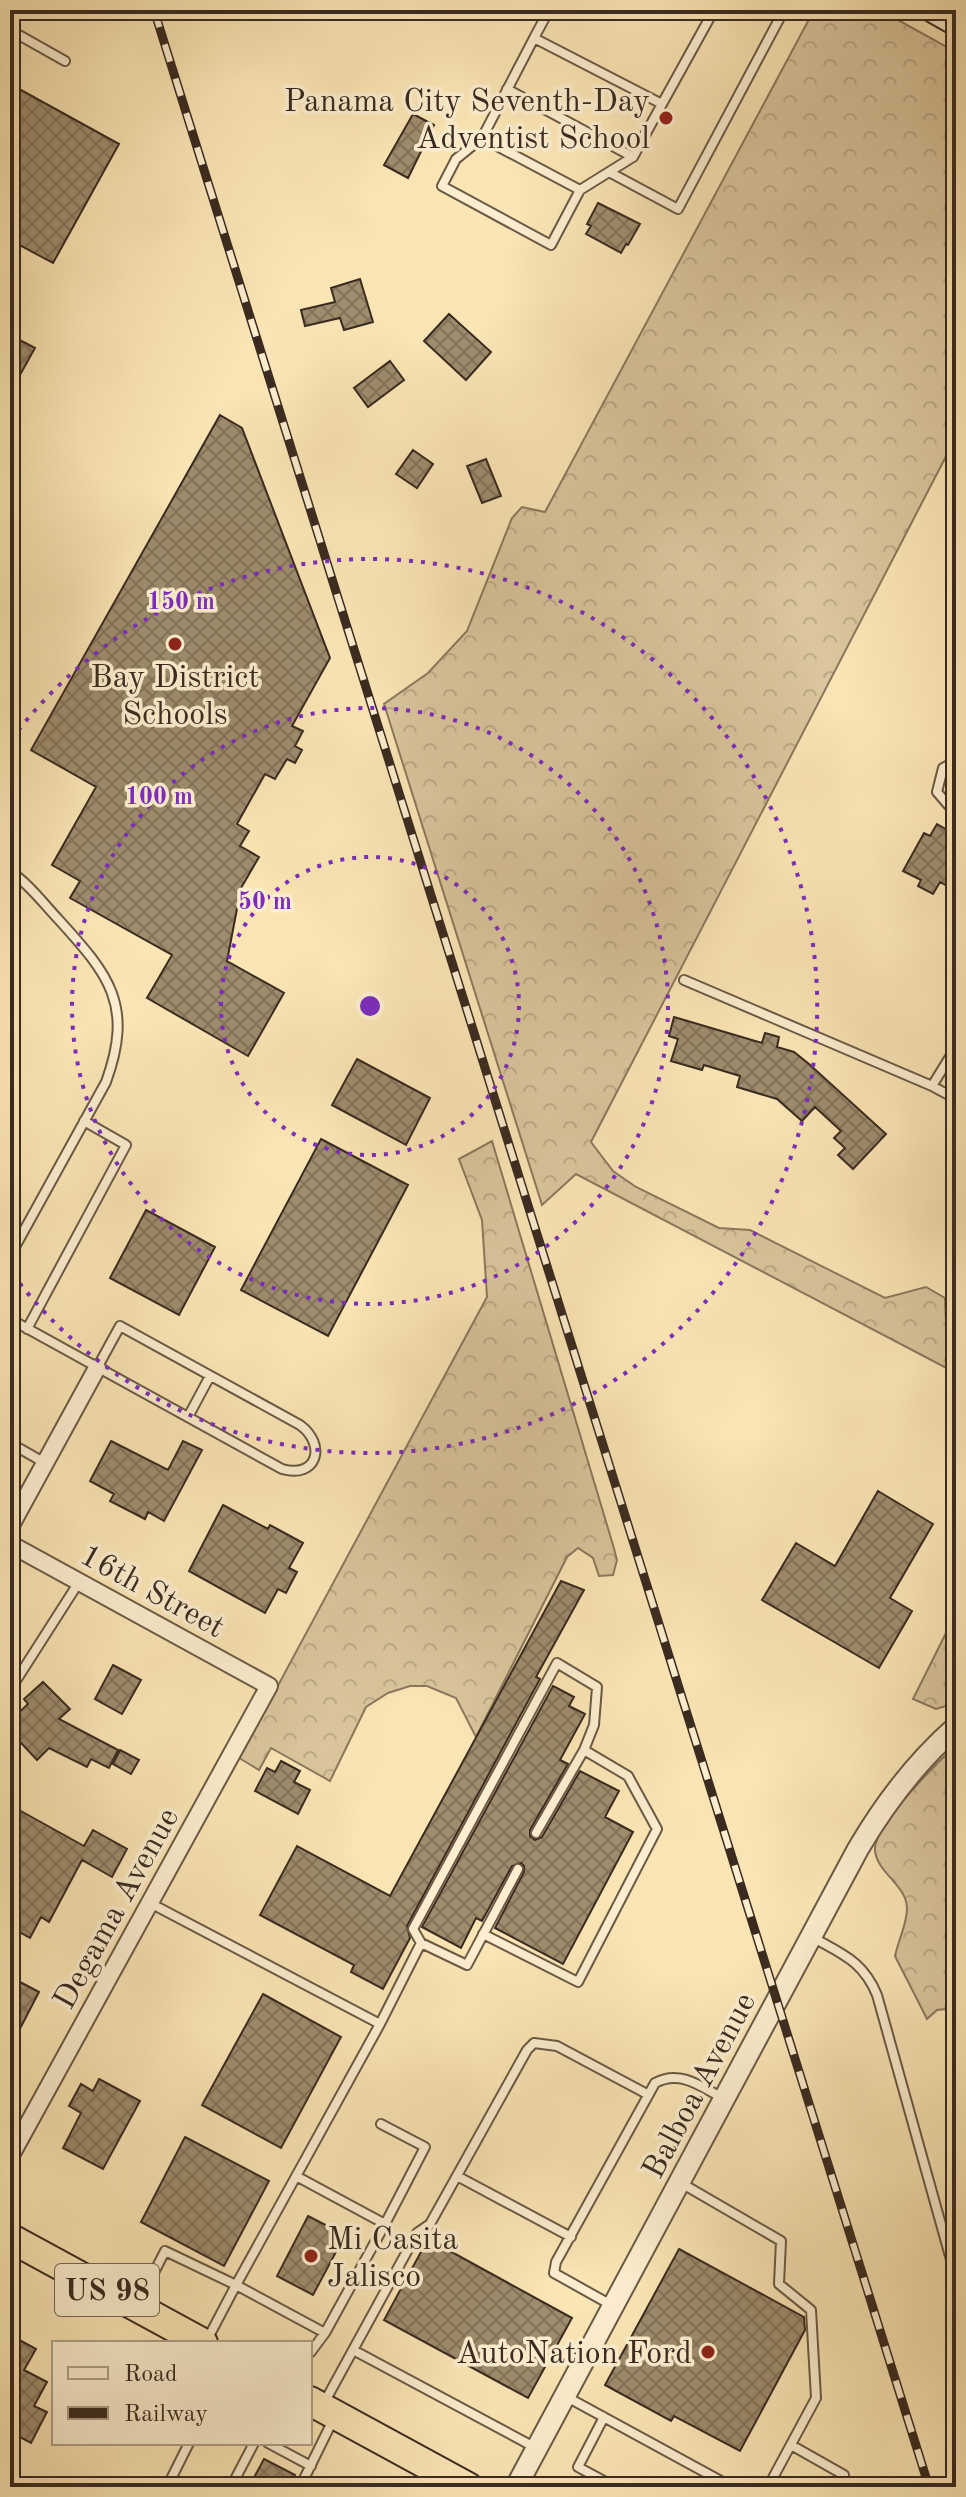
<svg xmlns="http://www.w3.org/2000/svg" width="966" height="2497" font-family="'Old Standard TT',serif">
  <defs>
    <pattern id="forest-crowns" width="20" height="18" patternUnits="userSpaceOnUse" patternTransform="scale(2)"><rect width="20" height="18" fill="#dac59c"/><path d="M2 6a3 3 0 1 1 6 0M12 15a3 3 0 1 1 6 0" fill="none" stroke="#bca986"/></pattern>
    <pattern id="building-cross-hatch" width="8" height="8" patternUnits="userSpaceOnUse" patternTransform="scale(2)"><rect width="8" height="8" fill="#9e8c6d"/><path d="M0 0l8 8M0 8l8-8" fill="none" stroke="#827359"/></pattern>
  </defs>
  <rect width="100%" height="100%" fill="#fbe5b5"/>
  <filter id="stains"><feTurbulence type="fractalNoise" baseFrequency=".0025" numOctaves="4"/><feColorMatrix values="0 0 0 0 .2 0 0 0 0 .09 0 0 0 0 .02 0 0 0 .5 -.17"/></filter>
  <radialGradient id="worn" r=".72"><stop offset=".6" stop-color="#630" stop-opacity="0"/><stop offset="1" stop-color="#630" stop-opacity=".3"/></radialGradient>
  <path fill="url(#forest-crowns)" stroke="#8a785e" stroke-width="2" d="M814,10H880L956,52V437L591,1142L613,1171L636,1187L719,1228L750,1230L885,1298L926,1287L945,1298L946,1322L956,1339V1373L576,1174L542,1205L384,704L428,673L467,631L512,518L522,507L545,512Z
    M492,1141L613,1545L617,1560L613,1575L599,1576L593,1558L578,1548L567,1557L476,1737L456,1698L427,1686H410L388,1693L366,1707L330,1781L271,1748L259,1770L239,1758L487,1297L482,1220L459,1159Z
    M956,1613V1703L936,1709L913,1699Z
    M956,1745V2016L946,2009L937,2010L927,2019L895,1956C898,1941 907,1924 907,1909C907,1885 878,1874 875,1851C872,1827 938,1762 956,1745Z"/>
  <path fill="url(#building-cross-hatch)" stroke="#392b20" stroke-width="2" d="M10,84L119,144L53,263L10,240Z
    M413,114L434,125L408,178L384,165Z
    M598,203L640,224L628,245L626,244L621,253L586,234L591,226L587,224Z
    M360,279L373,322L344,330L340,318L305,326L301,310L335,302L331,288Z
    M449,314L491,352L466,380L424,341Z
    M10,335L35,348L10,393Z
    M390,361L404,380L368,407L354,388Z
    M220,415L242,428L330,658L292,726L303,731L295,746L302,750L295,763L287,759L275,779L265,774L237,824L249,831L240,846L259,857L241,888L227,961L284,993L248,1056L147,998L172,955L70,898L80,881L52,865L96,787L31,750Z
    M413,450L433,464L417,488L396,474Z
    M486,459L501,496L482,503L467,466Z
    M937,824L956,835V891L940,882L933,894L918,886L921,880L903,871L924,833L930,836Z
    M674,1017L762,1043L765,1033L779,1037L777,1047L794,1052L809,1064L886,1134L853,1169L838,1155L845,1148L834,1138L841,1131L815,1107L802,1121L777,1099L737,1087L740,1076L704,1065L702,1070L671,1061L678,1039L669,1036Z
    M357,1059L430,1098L406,1145L332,1105Z
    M321,1139L408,1185L328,1336L241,1290Z
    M146,1210L215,1247L179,1315L110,1278Z
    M111,1441L168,1470L183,1441L202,1450L164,1521L148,1512L145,1519L110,1501L114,1494L90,1481Z
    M878,1491L933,1524L890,1598L912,1611L879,1668L762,1600L796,1543L835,1566Z
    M223,1505L268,1529L270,1525L303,1543L289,1568L297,1572L286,1593L278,1589L265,1613L189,1571Z
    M561,1581L584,1590L536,1677L540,1679L407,1926L410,1938L383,1989L351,1972L354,1965L260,1915L297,1846L390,1896Z
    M113,1665L141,1680L122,1714L95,1699Z
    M43,1682L70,1709L59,1719L118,1750L109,1768L91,1759L87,1767L49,1748L37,1760L10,1731V1721L28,1704L24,1699Z
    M553,1686L574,1697L569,1706L585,1714L560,1760L568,1764L530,1830V1836L535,1840L542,1837L580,1771L619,1791L605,1817L633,1832L563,1964L495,1928L524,1872V1866L521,1863L512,1866L482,1921L476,1918L461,1948L422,1927Z
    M120,1750L139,1760L131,1774L113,1764Z
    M281,1761L300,1771L294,1782L310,1790L298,1814L255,1791L267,1768L275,1772Z
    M10,1805L84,1846L93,1830L127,1849L112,1877L82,1860L49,1922L41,1917L30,1938L10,1927Z
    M20,1982L39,1992L10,2048V2000Z
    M263,1994L341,2037L281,2148L202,2105Z
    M99,2079L140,2101L103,2169L63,2148L81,2113L69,2106L81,2084L93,2091Z
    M185,2137L269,2181L224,2266L141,2222Z
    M308,2216L345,2235L313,2295L277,2276Z
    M428,2239L572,2318L528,2398L384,2320Z
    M679,2249L804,2317L805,2330L740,2451L674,2416L671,2421L605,2385Z
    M10,2335L36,2349L24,2370L47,2382L34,2406L47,2412L31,2443L10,2432Z
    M264,2459L295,2475L289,2487H249Z"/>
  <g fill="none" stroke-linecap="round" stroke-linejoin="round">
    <g stroke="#6a5a45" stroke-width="12">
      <path id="service" d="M549,10L534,38L662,104L714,10
        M10,30L65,61
        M507,89L633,157L662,104
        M482,138L580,190L551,245L442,186L456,159L482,138L534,38
        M609,172L678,209L784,10
        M580,190L633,157
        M956,761L943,768L937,792L956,814
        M10,871C29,884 43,903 59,920C109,975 134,1005 106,1082L10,1256
        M684,980L932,1086L956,1099
        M932,1086L956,1047
        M10,1319L282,1469C317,1479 327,1445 300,1425L120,1326L97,1368
        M27,1329L126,1145L84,1121
        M188,1417L210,1376
        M10,1443L45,1463
        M10,1690L79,1582
        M150,1903L380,2024L236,2285L325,2333L310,2353
        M483,1934L578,1982L657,1829L628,1776L584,1750
        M812,1937C842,1954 863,1961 877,1995L956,2278
        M421,1943L467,1965L518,1869
        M380,2024L421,1943L413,1929L557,1663L597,1687L594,1725L584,1750L536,1833
        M381,2124L425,2147L385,2224
        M296,2176L385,2224L325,2333
        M457,2176L571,2237
        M681,2183L781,2241L779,2284L811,2310L816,2398L768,2487
        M139,2302L165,2251L236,2285L207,2340
        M613,2306L554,2273L556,2262L655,2083C680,2069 702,2087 724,2099
        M355,2351L536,2448
        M565,2396L732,2487
        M324,2403L417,2233L430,2224L527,2050L534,2043L557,2046L647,2094
        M604,2417L578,2467L615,2487
        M268,2443L311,2466
        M791,2445L844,2475
        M167,2487L189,2443
        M231,2487L254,2443
        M300,2487L333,2420"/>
    </g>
    <g stroke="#6a5a45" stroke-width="20">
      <path id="minor" d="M10,1527L97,1368
        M10,1544L269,1686L10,2157"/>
    </g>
    <g stroke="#6a5a45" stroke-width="24">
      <path id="tertiary" d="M516,2487L858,1849C885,1803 915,1763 956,1727"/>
    </g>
    <g stroke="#392b20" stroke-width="28">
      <path id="secondary" d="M933,10L956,23"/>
    </g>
    <g stroke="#392b20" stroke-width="32">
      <path id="trunk" d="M10,2238L203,2343
        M310,2401L468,2487"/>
    </g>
    <use href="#service" stroke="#fceecf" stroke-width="8"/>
    <use href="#minor" stroke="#fceecf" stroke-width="16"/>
    <use href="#tertiary" stroke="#fceecf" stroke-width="20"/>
    <use href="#secondary" stroke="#fceecf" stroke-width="24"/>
    <use href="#trunk" stroke="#fbe5b5" stroke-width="28"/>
    <g stroke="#392b20" stroke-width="9">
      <path id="rail" d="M154,10L929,2487"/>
    </g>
    <use href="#rail" stroke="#fceecf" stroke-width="6" stroke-dasharray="18" stroke-linecap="butt"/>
  </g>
  <g fill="none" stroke="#7b2cbf" stroke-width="4" stroke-dasharray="4 8">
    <circle cx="370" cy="1006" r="149"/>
    <circle cx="370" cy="1006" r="298"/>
    <path d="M11 740A447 447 0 1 1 11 1272"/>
  </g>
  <g fill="#8f2418" stroke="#fceecf" stroke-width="3">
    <circle cx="666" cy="118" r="8"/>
    <circle cx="175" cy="644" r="8"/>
    <circle cx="311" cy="2256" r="8"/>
    <circle cx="708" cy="2352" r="8"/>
  </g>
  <g text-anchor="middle" stroke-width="7" stroke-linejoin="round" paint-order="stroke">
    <rect fill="#fceecf" stroke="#746654" stroke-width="2" x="55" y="2264" width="104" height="52" rx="6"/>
    <g font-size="30" font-weight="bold" fill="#392b20">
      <text x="107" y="2300">US 98</text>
    </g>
    <g font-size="32" fill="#392b20" stroke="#fceecf" text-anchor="end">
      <text x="650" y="111">Panama City Seventh-Day<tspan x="650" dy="37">Adventist School</tspan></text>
      <text x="175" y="687" text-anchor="middle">Bay District<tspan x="175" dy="37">Schools</tspan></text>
      <text x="327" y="2249" text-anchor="start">Mi Casita<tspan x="327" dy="37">Jalisco</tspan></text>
      <text x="692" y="2363">AutoNation Ford</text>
    </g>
    <g font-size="32" fill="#392b20" stroke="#fceecf">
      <text transform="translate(153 1590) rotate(29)" y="11">16th Street</text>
      <text transform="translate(115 1908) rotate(-61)" y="11">Degama Avenue</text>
      <text transform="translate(698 2085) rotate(-62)" y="11">Balboa Avenue</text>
    </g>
  </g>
  <circle cx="370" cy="1006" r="12" fill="#7b2cbf" stroke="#fceecf" stroke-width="4"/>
  <g font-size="24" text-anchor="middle" font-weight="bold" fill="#7b2cbf" stroke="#fceecf" stroke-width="7" stroke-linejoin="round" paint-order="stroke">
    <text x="181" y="609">150 m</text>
    <text x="159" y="804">100 m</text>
    <text x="265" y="909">50 m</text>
  </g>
  <rect width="966" height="2497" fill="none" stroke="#fbe5b5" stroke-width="40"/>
  <rect x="12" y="12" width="942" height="2473" fill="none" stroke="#392b20" stroke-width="4"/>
  <rect x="20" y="20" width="926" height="2457" fill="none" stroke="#392b20" stroke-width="2"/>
  <rect x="52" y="2341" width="260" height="104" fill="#fceecf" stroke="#aea089" stroke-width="2"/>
  <rect x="68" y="2367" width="40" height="12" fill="#fceecf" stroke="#aea089" stroke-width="2"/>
  <text x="124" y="2381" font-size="24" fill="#392b20">Road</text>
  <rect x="68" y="2407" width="40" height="12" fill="#392b20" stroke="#aea089" stroke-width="2"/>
  <text x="124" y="2421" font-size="24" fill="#392b20">Railway</text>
  <rect width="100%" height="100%" filter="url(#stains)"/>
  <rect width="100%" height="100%" fill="url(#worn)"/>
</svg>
